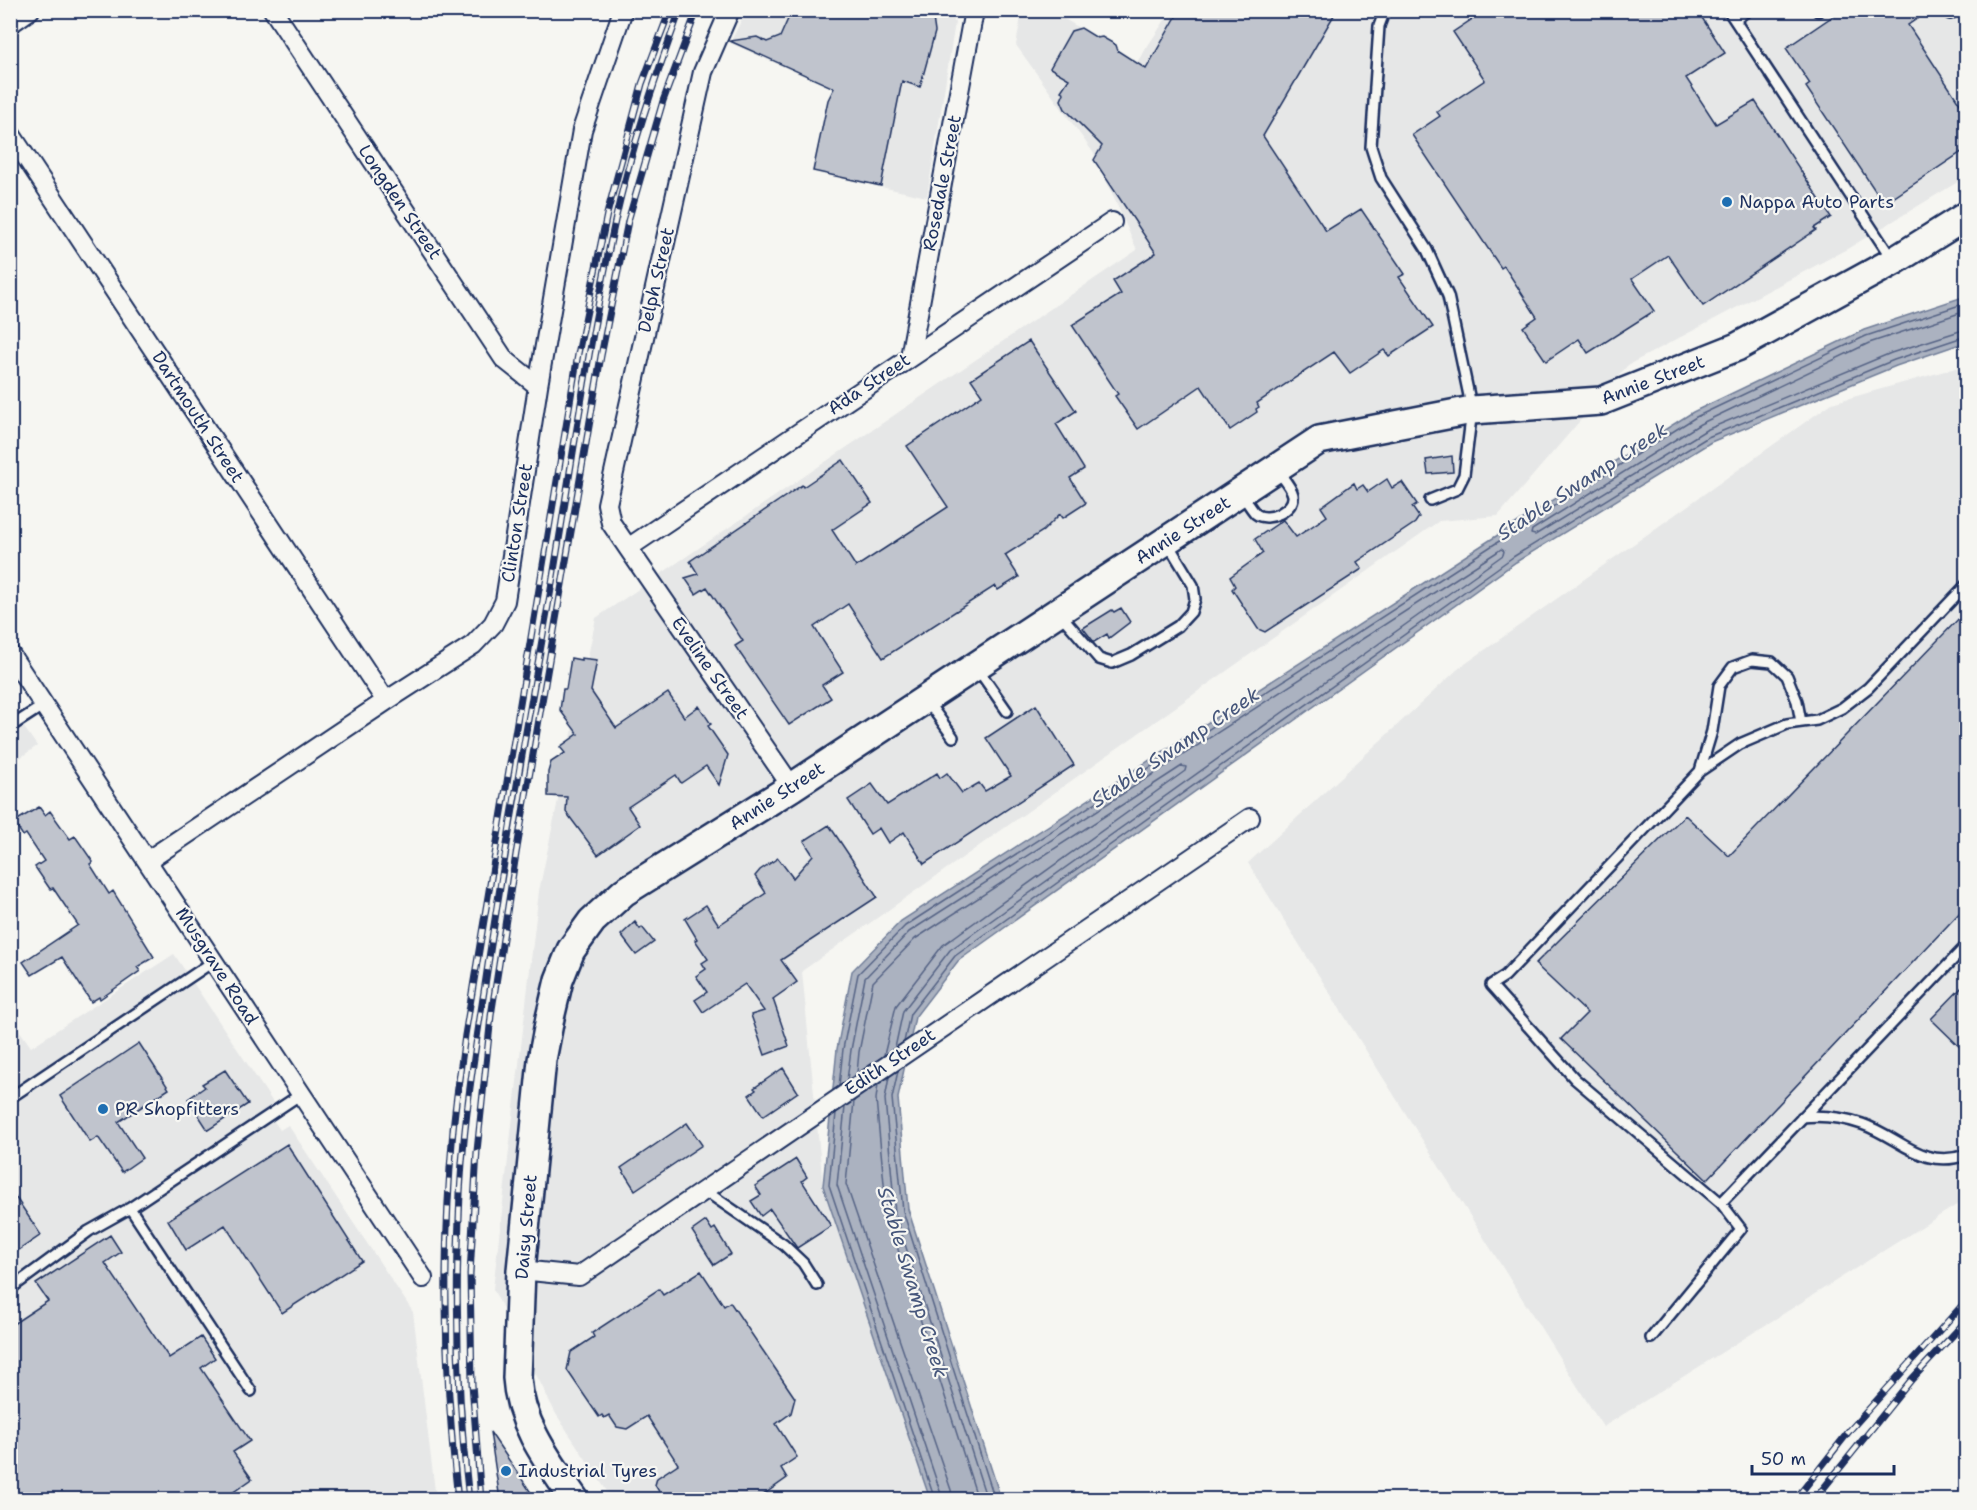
<svg xmlns="http://www.w3.org/2000/svg" width="1977" height="1510" font-family="'Shantell Sans',sans-serif">
  <rect width="100%" height="100%" fill="#f6f6f2"/>
  <filter id="ink" filterUnits="userSpaceOnUse"><feTurbulence type="fractalNoise" baseFrequency=".0167" numOctaves="2"/><feDisplacementMap in="SourceGraphic" scale="12" xChannelSelector="R" yChannelSelector="G"/><feConvolveMatrix kernelMatrix="1 2 1 2 8 2 1 2 1" color-interpolation-filters="sRGB"/></filter>
  <g filter="url(#ink)">
    <path fill="#e6e7e7" d="M746,11H951L955,23L927,197L812,172L832,88L730,43Z
      M1022,11H1051L1137,62L1171,11H1966V177L1847,249L1628,365L1498,516L1439,521L802,971L823,1186L930,1499H612L556,1414L493,1289L539,891L596,618L1137,250L1095,155L1016,45Z
      M1966,365V1199L1603,1427L1248,863L1458,669L1832,403Z
      M10,707L37,746L11,764H10Z
      M174,954L274,1104L266,1109L269,1114L280,1130L288,1125L413,1312L436,1499H11L10,1017L31,1047Z"/>
    <path fill="#abb2c0" stroke="#717e99" stroke-width="1.5" d="M1966,296V342L1896,366L1711,442L1516,562L958,961L915,1017L898,1098L908,1209L1001,1499H930L823,1186L837,1049L852,971L901,921L1490,540L1693,412L1864,330Z"/>
    <g fill="none" stroke-linecap="round" stroke-linejoin="round">
      <path stroke="#556385" stroke-width="1.5" d="M1966,311L1869,343L1700,424L1532,530L1531,534L1535,535L1706,430L1891,353L1966,329
        M904,1042L910,1014L955,956L1513,557L1708,437L1894,360L1966,336
        M898,1071L892,1098L903,1211L995,1500
        M857,1073L859,1052L873,982L915,939L1182,766L1186,767L1185,771L943,945L896,1006L884,1055
        M889,1077L885,1099L895,1213L987,1500
        M847,1080L851,1050L865,978L909,932L1497,552L1501,549L1504,551L1503,555L950,950L903,1011L895,1048
        M878,1084L876,1099L887,1215L978,1500
        M839,1086L843,1049L858,974L905,926L1493,545L1696,417L1866,336L1966,303
        M854,1101L846,1184L951,1490L952,1500
        M845,1107L837,1185L943,1500
        M836,1113L829,1185L935,1500"/>
    </g>
    <path fill="#c0c4cd" stroke="#1b2f5e" stroke-width="1.5" d="M792,10H925L933,18L935,32L920,87L902,81L881,186L813,171L828,100L834,88L730,41L757,37L767,42L780,37Z
      M1180,10H1337L1263,136L1326,231L1361,209L1405,274L1399,277L1433,327L1389,356L1384,350L1350,373L1334,352L1257,403L1259,407L1256,409L1257,412L1230,430L1201,386L1138,429L1115,396L1118,394L1072,325L1121,294L1113,281L1156,253L1094,160L1102,146L1065,109L1061,100L1064,93L1061,91L1069,79L1050,68L1071,31L1081,28L1097,38L1102,37L1116,45L1118,51L1146,69Z
      M1486,10H1697L1725,53L1686,78L1716,124L1755,101L1831,217L1814,228L1816,230L1703,306L1668,255L1632,279L1654,311L1588,353L1579,339L1546,361L1523,327L1537,317L1504,266L1501,268L1412,135L1440,116L1437,112L1485,80L1453,32Z
      M1842,10H1930L1908,25L1966,113V149L1884,204L1806,87L1810,84L1786,48Z
      M1029,341L1076,411L1056,424L1084,469L1070,478L1086,503L1063,518L1060,514L1043,531L1005,555L1019,577L998,590L995,586L883,658L848,604L814,627L843,672L822,685L831,698L789,725L735,646L743,641L707,587L696,594L685,578L698,574L690,561L802,485L803,487L843,460L872,503L832,530L856,567L896,541L948,507L907,446L982,395L971,379Z
      M1452,456L1453,472L1428,474L1426,460Z
      M1387,479L1392,488L1402,482L1417,504L1412,507L1419,517L1415,523L1357,562L1362,569L1265,632L1258,629L1232,589L1235,586L1230,577L1263,553L1255,539L1283,520L1296,537L1327,516L1321,507L1354,483L1357,489L1363,485L1368,492Z
      M1121,608L1130,622L1109,638L1107,634L1094,642L1083,628L1112,610L1114,612Z
      M1966,611V906L1707,1180L1561,1039L1587,1013L1535,964L1685,815L1729,856Z
      M571,658L581,660V658L597,660L591,691L616,728L668,693L684,717L699,706L711,724L708,726L728,755L719,785L706,766L681,783L676,775L628,807L640,825L598,855L566,812L567,797L548,796V772L551,762L565,753L560,747L578,734L560,710L563,689H566Z
      M1036,705L1074,765L924,864L904,832L888,843L879,828L870,834L848,800L872,784L887,805L937,773L940,778L947,773L962,793L979,783L985,791L1011,776L986,738Z
      M39,807L45,815L50,811L70,839L75,836L93,862L90,864L109,894L113,891L154,957L137,967L140,971L100,999L99,997L91,1002L62,957L32,975L23,962L78,925L53,888L50,889L35,867L44,861L26,834L23,836L14,822Z
      M829,825L877,897L781,960L797,982L773,999L789,1046L765,1055L751,1015L764,1011L745,984L703,1012L695,1000L707,992L696,976L706,969L702,963L708,959L695,940L697,939L685,919L706,905L719,925L766,893L755,876L760,870L778,858L793,878L813,855L804,841Z
      M635,922L640,929L642,927L654,942L636,955L621,935Z
      M1966,983V1053L1931,1019Z
      M139,1043L169,1089L118,1122L142,1158L122,1172L98,1137L90,1142L60,1096Z
      M783,1068L798,1092L763,1116L749,1095L756,1090L754,1088Z
      M225,1070L248,1104L208,1130L188,1099L205,1087L202,1084Z
      M687,1123L702,1145L635,1190L621,1168Z
      M287,1144L362,1261L282,1313L225,1225L186,1250L168,1220Z
      M796,1159L807,1177L802,1181L831,1226L797,1248L770,1209L761,1216L751,1201L761,1195L755,1186Z
      M10,1189L41,1235L10,1256Z
      M706,1221L712,1230L715,1228L731,1254L714,1265L692,1231Z
      M110,1235L121,1252L105,1263L169,1358L201,1337L215,1358L201,1368L250,1441L233,1452L252,1479L222,1500H10V1326L48,1301L36,1284Z
      M701,1271L724,1306L730,1302L795,1398L791,1413L776,1424L797,1457L781,1468L787,1478L756,1500H664L655,1485L657,1478L678,1464L647,1416L627,1429L617,1427L609,1415L604,1418L602,1415L599,1417L567,1370L571,1352L594,1337L592,1333L659,1289L663,1295Z
      M490,1432L536,1500H500Z"/>
    <g fill="none" stroke-linecap="round" stroke-linejoin="round">
      <g stroke="#1b2f5e" stroke-width="14">
        <path id="lane" d="M1385,10L1379,26L1371,147L1381,178L1427,250L1448,296L1472,410L1464,475L1457,489L1430,500
          M1728,10L1892,259
          M1818,10V11
          M1950,14L1956,10
          M1735,20L1748,10
          M1242,494C1246,500 1251,509 1256,514C1268,523 1295,510 1293,495C1291,486 1282,477 1277,470
          M1060,614L1099,659L1112,663L1131,655L1178,626L1191,612L1195,599L1193,585L1167,542
          M977,668L1007,711
          M927,701L953,737
          M10,727L44,705
          M1700,771L1712,731L1719,686L1733,667L1752,660L1772,662L1787,676L1797,701L1801,722
          M10,1098L214,961
          M1802,1117C1823,1115 1841,1117 1862,1124C1900,1137 1922,1170 1966,1155
          M704,1190L784,1245L803,1263L817,1285
          M1721,1203L1966,946
          M10,1289L89,1231L130,1208
          M1651,1338L1741,1229L1721,1203L1575,1079L1491,985L1505,976L1700,771L1740,744L1787,724L1817,720L1842,708L1868,688L1966,585
          M251,1391L130,1208L301,1094"/>
      </g>
      <g stroke="#1b2f5e" stroke-width="22">
        <path id="street" d="M273,10L504,359L538,386
          M730,10L703,72L607,504L611,523L628,548L792,787
          M10,24L30,10
          M10,133L386,701
          M910,357L973,16L976,10
          M628,548L1112,222
          M10,654L423,1278
          M147,861L386,701L473,645L493,624L505,601L538,386L582,130L623,10
          M521,1270L579,1276L1250,818"/>
      </g>
      <g stroke="#1b2f5e" stroke-width="32">
        <path id="secondary" d="M575,1500C549,1462 520,1425 517,1378L521,1270L542,1060L550,1018L559,980L571,950L592,921L624,892L792,787L1319,440L1472,410L1601,401L1737,347L1894,261L1966,216"/>
      </g>
      <use href="#lane" stroke="#f6f6f2" stroke-width="9"/>
      <use href="#street" stroke="#f6f6f2" stroke-width="18"/>
      <use href="#secondary" stroke="#f6f6f2" stroke-width="27"/>
      <g stroke="#1b2f5e" stroke-width="7">
        <path id="rail" d="M458,1500C444,1378 442,1252 453,1130C456,1098 461,1067 465,1035L578,354L607,214L642,84L670,10
          M469,1500C458,1407 455,1312 459,1219C461,1140 473,1062 485,985C504,854 527,725 550,595C571,470 588,345 615,221C631,149 655,79 680,10
          M481,1500L472,1384L470,1274L477,1151L491,1016L516,854L601,356L628,221L663,101L697,10
          M1795,1500L1850,1430L1966,1301
          M1814,1500L1912,1379L1966,1321"/>
      </g>
      <use href="#rail" stroke="#f6f6f2" stroke-width="4.5" stroke-dasharray="14" stroke-linecap="butt"/>
    </g>
  </g>
  <g fill="#1f6fb2" stroke="#f6f6f2" stroke-width="2">
    <circle cx="1727" cy="202" r="6"/>
    <circle cx="103" cy="1109" r="6"/>
    <circle cx="506" cy="1471" r="6"/>
  </g>
  <g text-anchor="middle" stroke-width="4.5" stroke-linejoin="round" paint-order="stroke">
    <g font-size="18" fill="#1b2f5e" stroke="#f6f6f2">
      <text transform="translate(942 183) rotate(-79)" y="6">Rosedale Street</text>
      <text transform="translate(400 202) rotate(56)" y="6">Longden Street</text>
      <text transform="translate(656 280) rotate(-77)" y="6">Delph Street</text>
      <text transform="translate(1653 380) rotate(-21)" y="6">Annie Street</text>
      <text transform="translate(869 384) rotate(-34)" y="6">Ada Street</text>
      <text transform="translate(198 417) rotate(57)" y="6">Dartmouth Street</text>
      <text transform="translate(517 523) rotate(-81)" y="6">Clinton Street</text>
      <text transform="translate(1183 530) rotate(-33)" y="6">Annie Street</text>
      <text transform="translate(710 668) rotate(55)" y="6">Eveline Street</text>
      <text transform="translate(777 796) rotate(-33)" y="6">Annie Street</text>
      <text transform="translate(217 966) rotate(57)" y="6">Musgrave Road</text>
      <text transform="translate(890 1062) rotate(-34)" y="6">Edith Street</text>
      <text transform="translate(526 1227) rotate(-85)" y="6">Daisy Street</text>
    </g>
    <g font-size="18" fill="#1b2f5e" stroke="#f6f6f2" text-anchor="start">
      <text x="1739" y="208">Nappa Auto Parts</text>
      <text x="115" y="1115">PR Shopfitters</text>
      <text x="518" y="1477">Industrial Tyres</text>
    </g>
    <g font-size="20" font-style="italic" fill="#46567b" stroke="#f6f6f2">
      <text transform="translate(1582 481) rotate(-33)" y="7">Stable Swamp Creek</text>
      <text transform="translate(1175 747) rotate(-34)" y="7">Stable Swamp Creek</text>
      <text transform="translate(913 1282) rotate(73)" y="7">Stable Swamp Creek</text>
    </g>
  </g>
  <rect width="1977" height="1510" fill="none" stroke="#f6f6f2" stroke-width="36"/>
  <rect x="18" y="18" width="1941" height="1474" fill="none" stroke="#1b2f5e" stroke-width="2" filter="url(#ink)"/>
  <path d="M1752 1465v9h142v-9" fill="none" stroke="#1b2f5e" stroke-width="3"/>
  <text x="1761" y="1465" font-size="18" fill="#1b2f5e" stroke="#f6f6f2" stroke-width="4.5" paint-order="stroke">50 m</text>
</svg>
